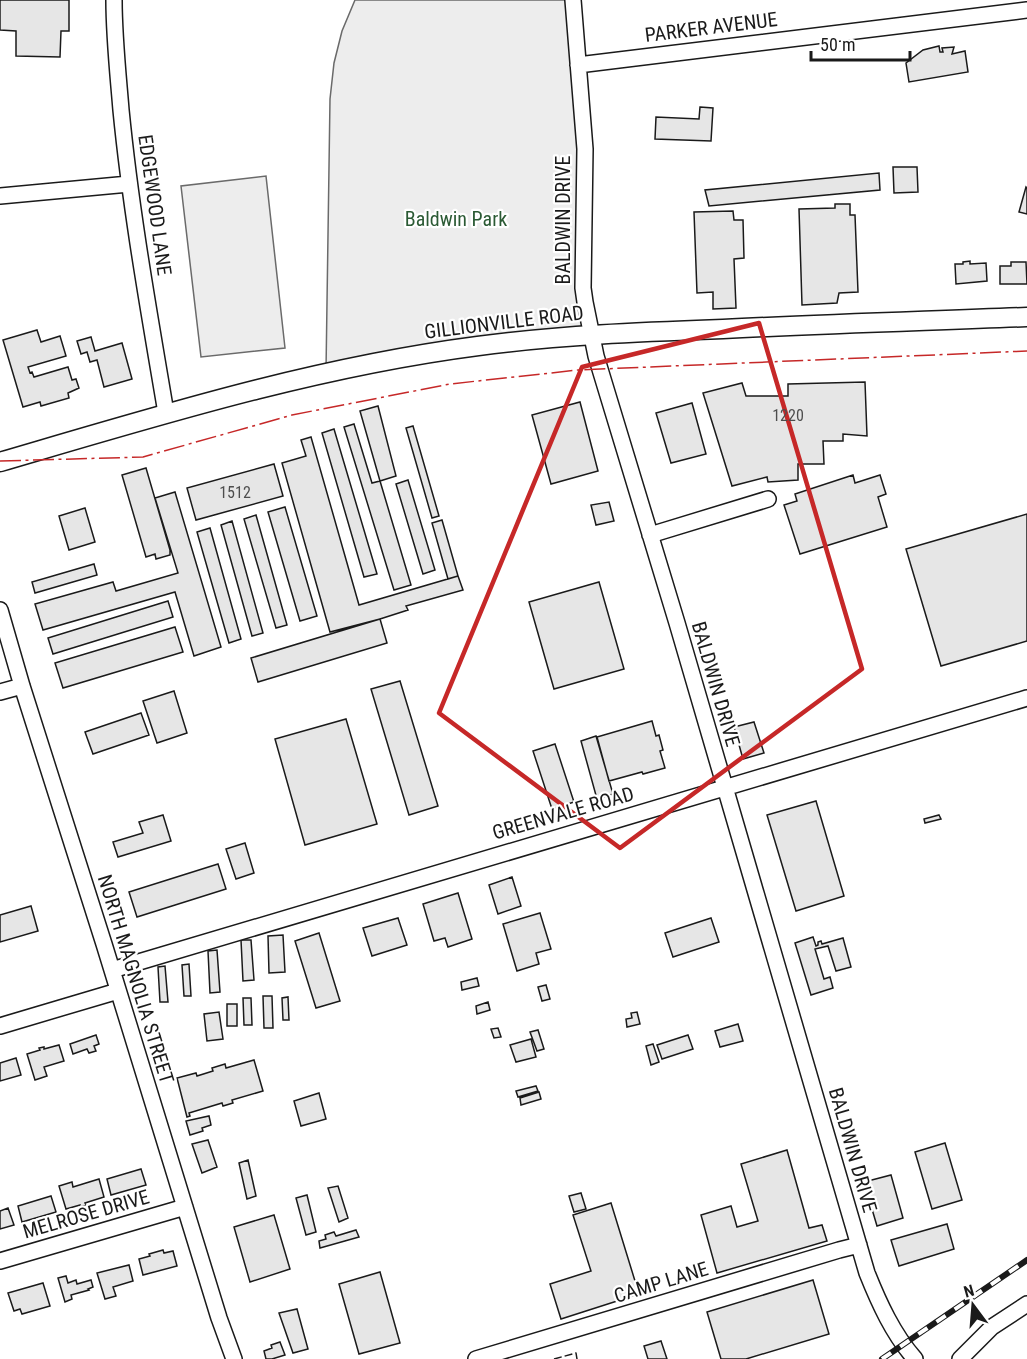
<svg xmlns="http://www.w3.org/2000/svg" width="1027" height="1359" font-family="'Roboto Condensed',sans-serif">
  <rect width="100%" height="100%" fill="#fff"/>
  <path fill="#ededed" stroke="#6a6a6a" stroke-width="1.5" d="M355,0H571L589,333L326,371L330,99L334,63L342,31Z
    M266,176L285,348L201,357L181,186Z"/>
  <path fill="#e6e6e6" stroke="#1a1a1a" stroke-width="1.5" d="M0,0H69V31H61L60,57L16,56V31L0,30Z
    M939,46L940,52H943L942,48L954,47L952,54L965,51L968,72L909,82L906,63L923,50Z
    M700,107L713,108L711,141L655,139L656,117L699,119Z
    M893,167H917L918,192L894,193Z
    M879,173L880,190L709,206L705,190Z
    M1026,187L1027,188V214L1019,212Z
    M835,204H850V215H855L858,292L839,293L837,303L802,305L799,209L835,208Z
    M733,211L734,220H743L744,258L734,259L736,308L713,309V292L697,293L694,212Z
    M970,261V264L986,263L987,281L956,284L955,264H963V262Z
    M1011,262H1026L1027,284H1000V266H1011Z
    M37,330L41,342L60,336L66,356L28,367L30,373L32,372L34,377L68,367L72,380L76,379L79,388L68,393L69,398L41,406L40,402L23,407L3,340Z
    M91,337L95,351L122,343L132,379L104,387L97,360L90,362L87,352L81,354L77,341Z
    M865,382L867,436L843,434V441H823L824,464H798V480L768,482L767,477L732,486L703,393L742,383L746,396H788V384Z
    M580,402L598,471L551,484L532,415Z
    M692,403L706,454L671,463L656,413Z
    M378,406L396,476L380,481L360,411Z
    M354,424L372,483L380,481L411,585L394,590L344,427Z
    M413,426L439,516L432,518L406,428Z
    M334,429L377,574L364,577L322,433Z
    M311,437L359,605L458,576L463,590L406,606L408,610L380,619L330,632L282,463L306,456L301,440Z
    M274,464L283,496L196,520L187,488Z
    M146,468L170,550V555L156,559L155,554L146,557L122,475Z
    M853,475L855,483L880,475L886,494L878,497L887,527L800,554L784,505L797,501L795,494Z
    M408,480L435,570L423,574L396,484Z
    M175,492L221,647L194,656L175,592L43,630L35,604L113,582L116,591L178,573L155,498Z
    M609,502L614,521L596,525L591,505Z
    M285,507L317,616L300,621L268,512Z
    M85,508L95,542L69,550L59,516Z
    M1027,514V641L941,666L906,549Z
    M256,515L287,625L276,628L244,519Z
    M442,520L458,576L448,579L432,523Z
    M232,521L263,633L252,636L221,525Z
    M210,528L241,639L229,643L197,532Z
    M94,564L97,575L35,593L32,582Z
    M599,582L624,669L554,689L529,602Z
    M168,601L173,617L53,654L48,638Z
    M380,619L387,643L258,682L251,658Z
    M175,627L183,652L63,688L55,663Z
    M400,681L438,806L409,815L371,689Z
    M174,691L187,733L157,743L143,701Z
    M141,713L149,735L93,754L85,732Z
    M346,719L377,824L305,845L275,739Z
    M652,721L656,736L659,735L663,750L660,751L665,768L643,774L642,772L609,781L597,737Z
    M754,722L764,753L743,759L734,727Z
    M596,736L613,794L597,799L581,741Z
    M555,744L574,802L552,809L533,751Z
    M816,801L844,896L796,911L767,815Z
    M163,815L171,841L118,857L113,842L143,833L139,822Z
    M939,815L941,819L925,823L924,819Z
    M245,843L254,873L236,879L226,849Z
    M218,864L226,889L137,917L129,892Z
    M512,877L521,906L498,914L489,885Z
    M458,893L472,939L448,947L445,938L434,941L423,904Z
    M31,906L38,931L0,942V915Z
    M540,913L551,949L536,953L539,964L517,971L503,924Z
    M398,918L407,945L372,956L363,928Z
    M711,918L719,942L673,957L665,933Z
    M319,933L340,1001L316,1008L295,941Z
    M283,935L285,972L269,973L268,936Z
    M813,937L816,946L818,945V942L821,941L822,944L843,938L851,967L836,971L828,946L815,949L824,979L830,977L833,988L811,995L795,943Z
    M241,940H251L254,980L243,981Z
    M217,950L220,992L210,993L208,951Z
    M189,964L191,996H184L182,965Z
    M165,966L168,1002H160L158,967Z
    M477,978L479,986L462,990L461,982Z
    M546,985L550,999L542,1001L538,987Z
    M263,996H272L273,1028H264Z
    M288,997L289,1020H283L282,998Z
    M243,998H251L252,1025H244Z
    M488,1002L490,1010L477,1014L476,1006Z
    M227,1004H237V1026H227Z
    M219,1012L223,1039L207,1041L204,1014Z
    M637,1012L640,1024L627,1027L626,1019L632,1018L631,1013Z
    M738,1024L743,1041L720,1047L715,1031Z
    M498,1028L501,1037L494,1038L491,1029Z
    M538,1030L544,1049L537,1051L530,1032Z
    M96,1035L99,1044L94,1046L96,1051L89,1053L87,1049L73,1054L70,1044Z
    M688,1035L693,1049L662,1059L657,1045Z
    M531,1039L536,1057L516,1062L510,1045Z
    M653,1044L659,1062L651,1065L646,1046Z
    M59,1045L64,1061L44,1067L47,1076L35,1080L27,1054L40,1050L39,1048L44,1047V1049Z
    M16,1058L21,1075L0,1081V1063Z
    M254,1060L263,1091L232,1100L233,1103L223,1106L222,1103L189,1113L190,1116L187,1117L177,1078L196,1073L197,1076L213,1071L212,1068L225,1064L226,1068Z
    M536,1086L538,1091L518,1097L516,1091Z
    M539,1092L541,1099L521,1105L520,1098Z
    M319,1093L326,1119L301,1126L294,1101Z
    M209,1116L211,1125L202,1128L203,1131L190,1135L186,1121Z
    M208,1140L217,1167L202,1173L192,1144Z
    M945,1143L962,1200L932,1209L915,1152Z
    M787,1150L809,1228L822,1225L827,1241L717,1273L701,1215L731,1206L737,1227L758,1221L741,1164Z
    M248,1160L256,1196L247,1199L239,1163Z
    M141,1169L146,1185L111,1195L107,1179Z
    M891,1175L903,1218L877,1226L864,1182Z
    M99,1179L104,1197L85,1203L86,1205L80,1207V1205L66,1209L59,1186L72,1182L73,1187Z
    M338,1186L348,1218L339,1222L328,1188Z
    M581,1193L586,1209L574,1212L569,1196Z
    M307,1195L316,1232L306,1235L296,1198Z
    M51,1196L56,1212L22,1222L18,1206Z
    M611,1203L639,1294L561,1319L550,1284L591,1271L573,1215Z
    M8,1208L14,1225L0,1229V1211Z
    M274,1215L290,1269L250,1282L234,1227Z
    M947,1224L954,1249L899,1266L891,1240Z
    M356,1230L359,1237L320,1248L319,1241L326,1239L325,1235L334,1232L336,1236Z
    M163,1250L164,1253L173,1251L177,1266L143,1275L139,1259L150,1256L149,1254Z
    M129,1265L133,1281L113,1287L116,1296L105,1299L97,1273Z
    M380,1272L400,1343L359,1354L339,1284Z
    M66,1276L68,1283L76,1280L77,1284L91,1280L93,1287L88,1289L89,1290L71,1295L72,1299L65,1302L58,1278Z
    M813,1280L829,1334L746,1359H721L707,1312Z
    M43,1283L50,1306L22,1314L20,1309L14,1311L8,1293Z
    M297,1309L308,1349L293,1353L279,1313Z
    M661,1341L667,1359H648L644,1346Z
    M280,1342L285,1355L272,1359H266L264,1351L272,1348L271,1345Z"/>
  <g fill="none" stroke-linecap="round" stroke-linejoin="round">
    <g stroke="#1a1a1a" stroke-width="18">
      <path id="minor" d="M114,0C114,37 118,73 121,110C131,212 149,312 166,413
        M573,0L585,149L583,288L585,302L596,356L677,623L867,1273C879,1303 893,1334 915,1359
        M578,65L1027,10
        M0,196L129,184
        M650,535L768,499
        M0,610L22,686L104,944L219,1318L234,1359
        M0,692L22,686
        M112,970L1027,698
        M0,1026L118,991
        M0,1261L185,1207
        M476,1359L839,1250L859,1245
        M960,1359L992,1327L1027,1304"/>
    </g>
    <g stroke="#1a1a1a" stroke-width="21">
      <path id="major" d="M0,462C157,416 315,367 478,346C560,335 641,332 723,329C825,324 926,321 1027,317"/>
    </g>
    <use href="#minor" stroke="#fff" stroke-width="15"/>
    <use href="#major" stroke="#fff" stroke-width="18"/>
    <g stroke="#1a1a1a" stroke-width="6">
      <path id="rail" d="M882,1359L1027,1260"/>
    </g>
    <use href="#rail" stroke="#fff" stroke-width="4" stroke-dasharray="11" stroke-linecap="butt"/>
    <path stroke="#1a1a1a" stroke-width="1.5" stroke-dasharray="8 3" stroke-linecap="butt" d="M554,1359L576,1353L577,1359"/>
    <path stroke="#c62828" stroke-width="1.5" stroke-dasharray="21 4.5 3 4.5" stroke-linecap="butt" d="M0,461L143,457L292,415L450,384L578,370L1027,351"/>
  </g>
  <path fill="none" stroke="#c62828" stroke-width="4.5" stroke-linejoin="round" d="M759,323L862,669L620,848L439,713L582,367Z"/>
  <g text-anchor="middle" stroke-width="4.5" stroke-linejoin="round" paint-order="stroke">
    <g font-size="16" fill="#4d4d4d">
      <text x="788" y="421">1220</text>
      <text x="235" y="498">1512</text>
    </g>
    <g font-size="20" fill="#1a1a1a" stroke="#fff">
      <text transform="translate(711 27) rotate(-7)" y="7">PARKER AVENUE</text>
      <text transform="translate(155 205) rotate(82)" y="7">EDGEWOOD LANE</text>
      <text transform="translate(563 220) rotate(-90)" y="7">BALDWIN DRIVE</text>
      <text transform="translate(504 322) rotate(-7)" y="7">GILLIONVILLE ROAD</text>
      <text transform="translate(716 684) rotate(74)" y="7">BALDWIN DRIVE</text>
      <text transform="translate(563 813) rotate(-16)" y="7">GREENVALE ROAD</text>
      <text transform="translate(136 979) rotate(73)" y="7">NORTH MAGNOLIA STREET</text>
      <text transform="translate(853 1150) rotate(74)" y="7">BALDWIN DRIVE</text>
      <text transform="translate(86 1214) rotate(-16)" y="7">MELROSE DRIVE</text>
      <text transform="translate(661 1282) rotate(-17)" y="7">CAMP LANE</text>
    </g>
    <g font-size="20" fill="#2b5a34" stroke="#fff">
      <text x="456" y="226">Baldwin Park</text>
    </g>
  </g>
  <g transform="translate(973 1305) rotate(344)" stroke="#ffffff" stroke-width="4.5" paint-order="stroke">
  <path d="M0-4.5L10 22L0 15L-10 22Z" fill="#1a1a1a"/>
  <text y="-9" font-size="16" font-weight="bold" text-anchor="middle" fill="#1a1a1a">N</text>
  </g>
  <path d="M811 51v9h99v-9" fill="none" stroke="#1a1a1a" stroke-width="3"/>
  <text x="820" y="51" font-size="18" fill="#1a1a1a" stroke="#ffffff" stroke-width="4.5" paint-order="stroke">50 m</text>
</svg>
